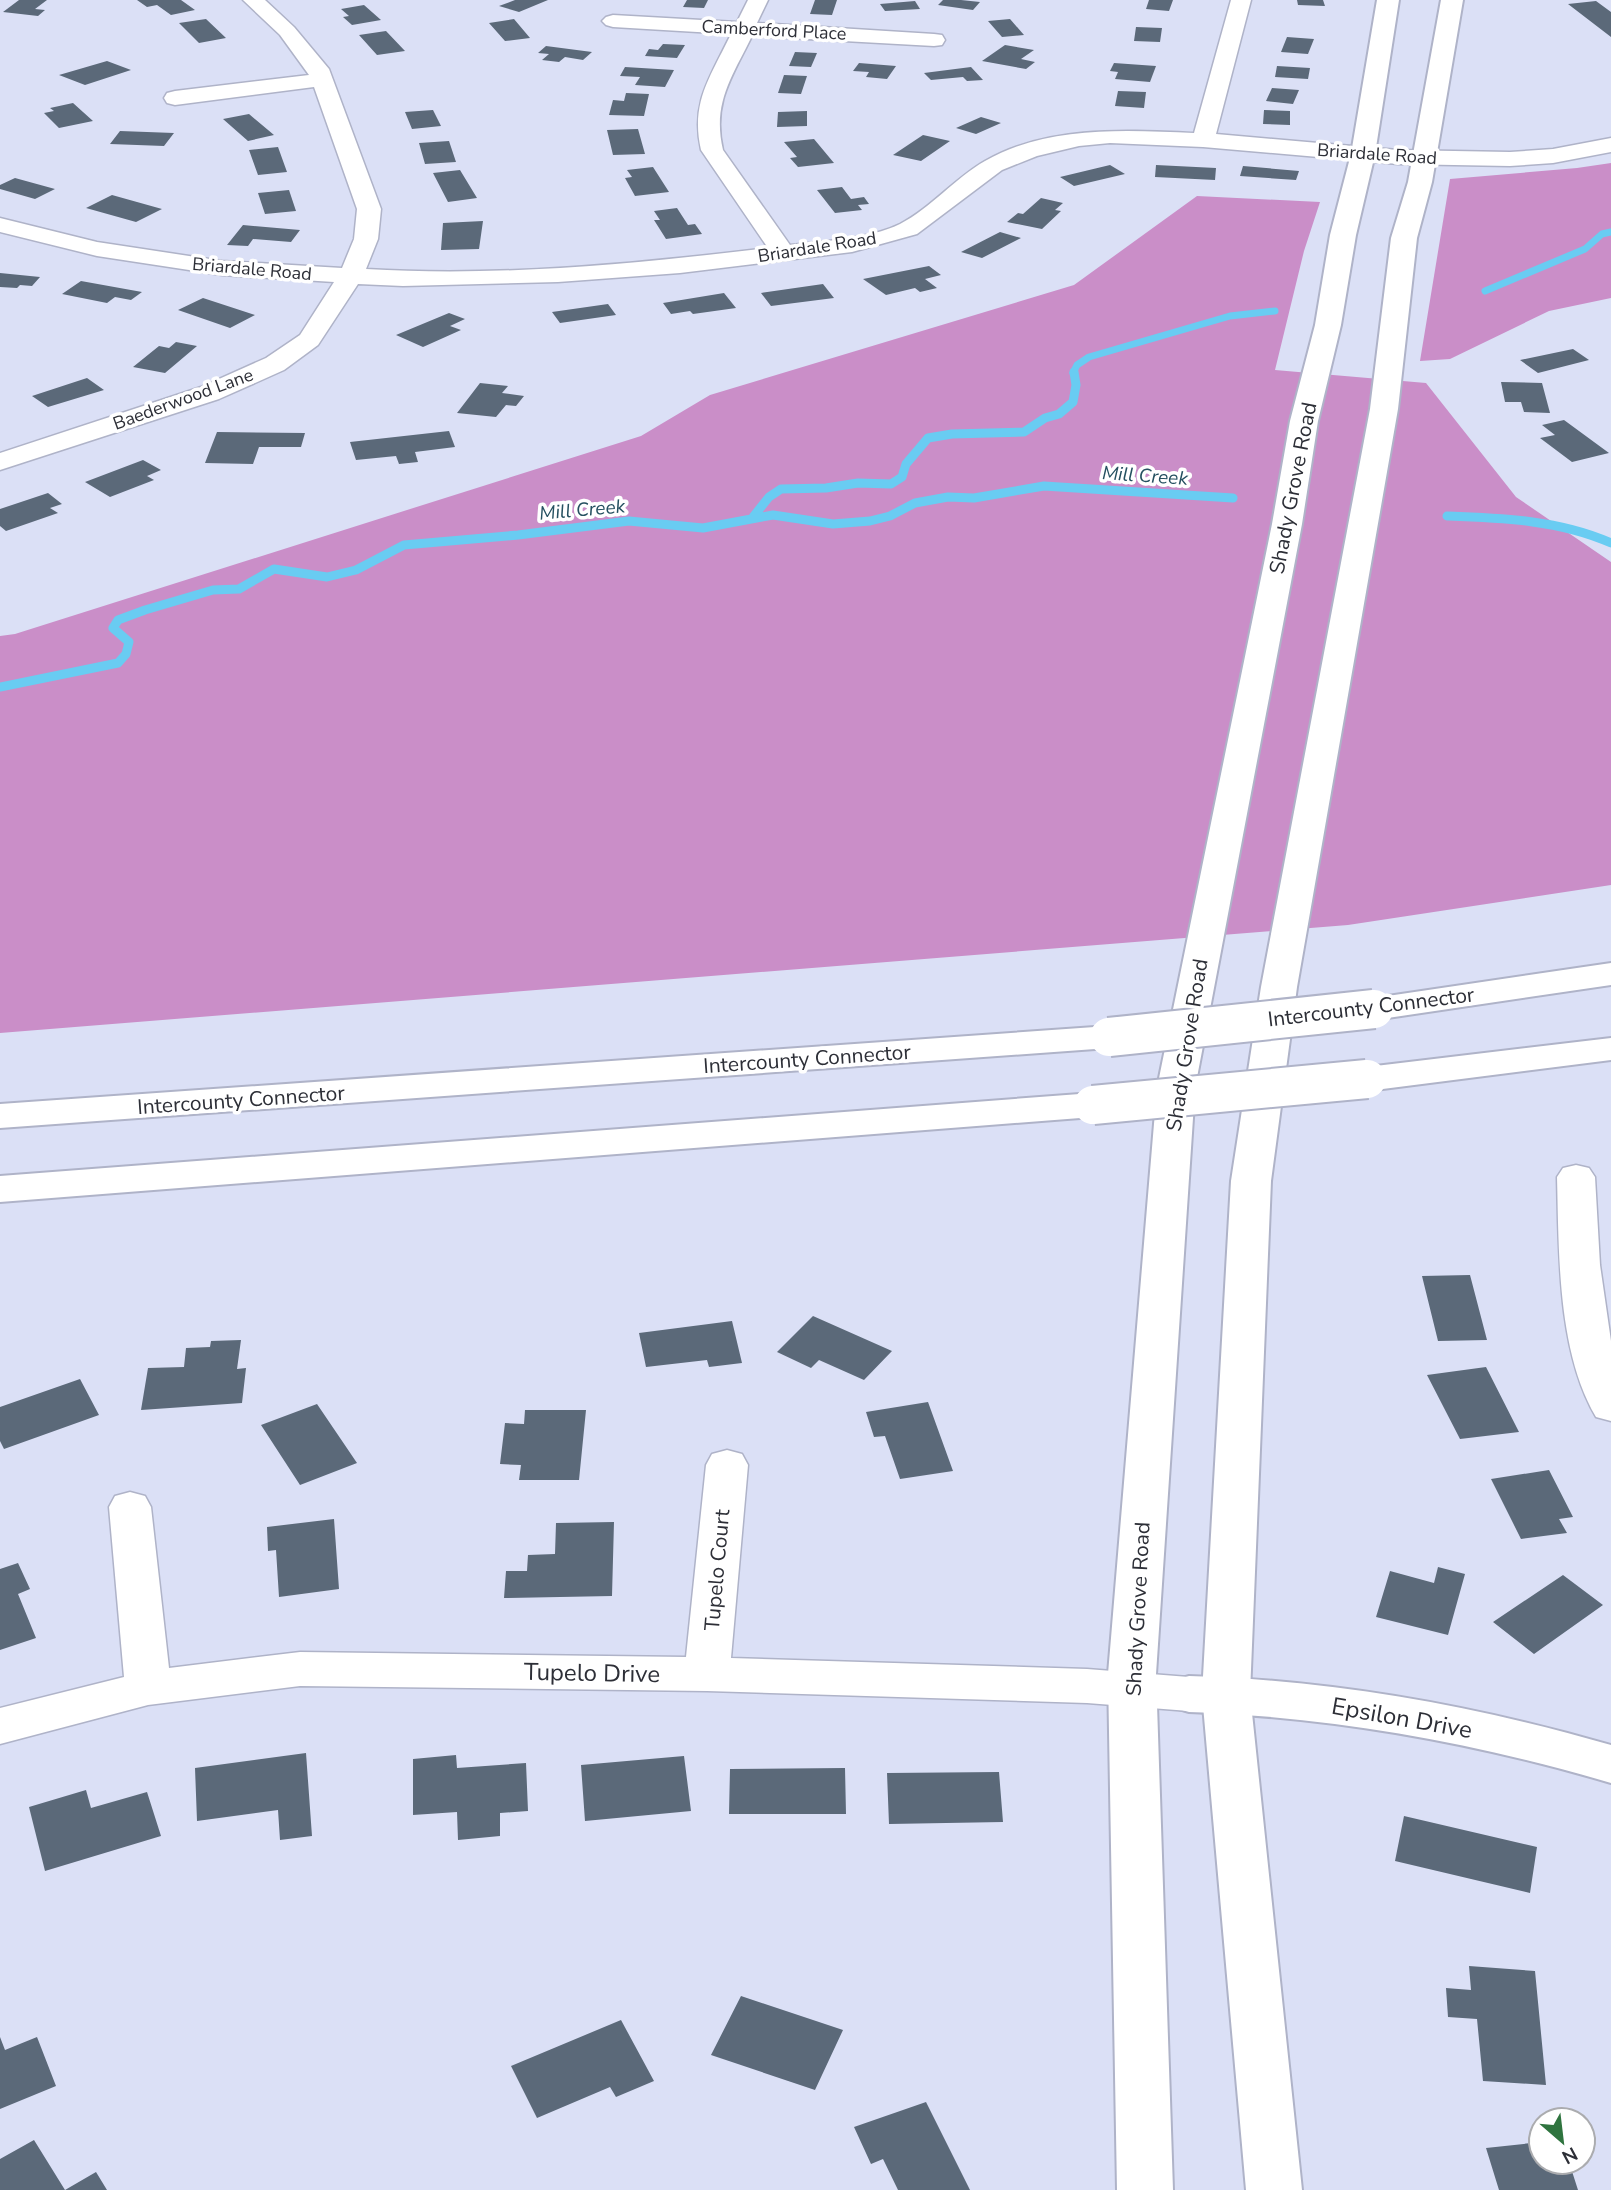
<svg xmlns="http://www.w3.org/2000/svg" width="1611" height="2190" font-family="'Nunito Sans',sans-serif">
  <rect width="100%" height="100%" fill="#dbe0f6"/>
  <path fill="#ca8ec8" d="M1611,163V298L1549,311L1450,359L1420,361L1450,179L1577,168Z
    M1197,196L1320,202L1304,251L1275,370L1426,383L1516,497L1611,562V885L1348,925L0,1033V636L15,634L641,436L710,395L1074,285Z"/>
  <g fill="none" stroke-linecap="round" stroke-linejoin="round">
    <path stroke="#69ccf2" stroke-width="7" d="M1485,291L1585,249L1602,234L1611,232
      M1073,373L1077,365L1089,357L1230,316L1275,311"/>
    <path stroke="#69ccf2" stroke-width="9" d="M1447,516C1502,518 1560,520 1611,543
      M753,517L769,497L781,489L826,488L858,483L891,484L902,477L906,464L928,438L952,434L1024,432L1045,418L1059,414L1073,402L1076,385L1074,372
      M0,687L118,663L126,654L129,642L113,628L118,620L145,610L213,590L239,589L274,569L327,577L356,570L404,545L518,535L629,521L703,528L773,515L833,524L870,521L890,516L915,503L948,497L974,498L1044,486L1233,498"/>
  </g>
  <path fill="#5b6979" d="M19,0H47L35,9L45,10L38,16L3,12Z
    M137,0H181L195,10L171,15L157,5L147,7Z
    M515,0H548L519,12L499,6Z
    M687,0H708L704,8L683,7Z
    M815,0H837L832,15L810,14Z
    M943,0H961L980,2L973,10L938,5Z
    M1149,0H1173L1169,11L1146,9Z
    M1297,0H1323L1325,6L1298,5Z
    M915,1L920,9L885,11L880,4Z
    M1596,1L1611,12V37L1568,4Z
    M364,5L381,20L352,25L343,17L349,16L341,9Z
    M206,19L226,38L199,43L179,23Z
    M514,19L530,38L505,41L489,23Z
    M1010,19L1024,35L1002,37L988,21Z
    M1136,27L1162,28L1160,42L1134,41Z
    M386,31L405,51L377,55L359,35Z
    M1287,37L1314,39L1308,54L1281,52Z
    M663,44L685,45L677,58L645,56L649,49L658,50Z
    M1005,45L1034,50L1021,59L1035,62L1026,69L982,61Z
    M546,46L592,52L583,60L565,57L559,62L542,60L549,54L538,53Z
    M795,52L817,53L811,67L789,66Z
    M107,61L131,70L85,85L59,75Z
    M859,63L896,66L887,79L866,77L869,72L853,71Z
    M1114,63L1156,66L1150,82L1115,79L1118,72L1110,71Z
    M1277,66L1310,68L1308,79L1275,77Z
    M625,67L674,70L665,87L635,85L640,77L620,76Z
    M971,67L983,80L967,81L963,77L931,80L924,73Z
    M784,75L807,76L801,94L778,93Z
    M1272,88L1299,90L1293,104L1266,101Z
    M1118,91L1146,92L1144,108L1115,106Z
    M626,93L649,94L644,116L609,115L613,100L624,101Z
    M73,103L93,121L59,128L44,113L54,111L50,108Z
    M433,110L441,126L412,129L405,112Z
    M1264,110L1290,111V125L1263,124Z
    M807,111V126L777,127L778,112Z
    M249,114L274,135L248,141L223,119Z
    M981,117L1001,123L976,134L956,128Z
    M638,129L645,154L613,155L607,130Z
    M120,131L174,133L164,146L110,144Z
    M923,135L950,141L921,161L893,155Z
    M814,139L834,163L798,167L790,158L797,157L784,142Z
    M449,141L456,162L425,164L419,143Z
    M278,147L287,172L258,175L249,150Z
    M1110,165L1125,174L1074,186L1060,177Z
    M1156,165L1216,168L1215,180L1155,177Z
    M1243,166L1299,171L1296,180L1240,176Z
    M653,167L669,192L635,196L625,178L632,177L627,170Z
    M460,170L477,198L448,202L433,173Z
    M15,178L55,189L35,199L0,189V185Z
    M842,187L851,199L864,197L869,204L858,205L862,210L835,213L817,190Z
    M289,190L296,211L265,214L258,193Z
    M112,195L162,209L136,222L86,208Z
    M1041,198L1063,203L1055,210L1061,211L1042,229L1007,222L1018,213L1023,214Z
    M677,208L688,225L695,224L702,234L666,239L654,220H660L654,211Z
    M483,221L479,249L441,250L443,223Z
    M243,225L300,230L291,242L253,239L248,246L227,245Z
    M1000,232L1021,238L982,258L961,252Z
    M929,266L941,275L925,279L937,288L920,292L915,288L886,295L863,279Z
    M0,273L40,277L32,286L20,285L17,288L0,287Z
    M81,281L142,292L131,300L115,297L107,303L62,294Z
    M823,284L834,298L771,306L761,293Z
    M724,293L736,308L693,314L690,311L671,314L663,303Z
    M203,298L255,315L230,328L178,310Z
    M608,304L616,315L560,323L552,312Z
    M449,313L465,319L450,326L461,330L423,347L396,335Z
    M176,342L197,346L165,373L133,367L159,346L169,348Z
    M1573,349L1589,360L1538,373L1520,360Z
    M87,378L104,390L48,407L32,396Z
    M1501,382L1542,383L1550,413L1524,412L1521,402H1505Z
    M480,383L508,386L502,393L524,396L516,406L506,405L496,417L457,413Z
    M1564,420L1609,453L1572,462L1540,438L1555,435L1542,425Z
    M449,431L455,447L415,452L418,462L399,464L396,456L356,460L350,442Z
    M217,432L305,433L301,447H259L253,464L205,463Z
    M143,460L161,470L147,476L154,480L110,497L85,482Z
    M48,493L62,504L50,508L58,513L6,531L0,526V509Z
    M1470,1275L1487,1340L1438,1341L1422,1276Z
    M813,1316L892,1351L864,1380L819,1360L811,1368L777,1352Z
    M732,1321L742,1363L709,1367L707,1360L646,1367L639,1333Z
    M241,1340L237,1369L246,1368L242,1403L141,1410L148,1368L184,1367L186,1348L210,1347L211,1341Z
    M1486,1367L1519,1432L1460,1439L1427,1375Z
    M80,1379L99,1415L4,1449L0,1441V1407Z
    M928,1402L953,1471L900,1479L885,1436L874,1437L866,1412Z
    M317,1404L357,1463L300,1485L261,1425Z
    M525,1410H586L579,1480H519L521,1465L500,1464L505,1423L524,1424Z
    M1549,1470L1573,1517L1559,1519L1567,1533L1521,1539L1491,1479Z
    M334,1519L339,1589L279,1597L276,1550L268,1551L267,1527Z
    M614,1522L612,1596L504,1598L506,1571H527L528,1555L555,1554L556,1523Z
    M18,1563L30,1589L18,1594L36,1638L0,1650V1569Z
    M1438,1567L1465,1574L1448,1635L1376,1617L1390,1571L1434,1583Z
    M1563,1575L1603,1605L1534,1654L1493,1622Z
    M306,1753L312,1836L280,1840L278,1810L197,1821L195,1768Z
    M456,1755L457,1768L526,1763L528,1811L500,1813V1836L458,1840L457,1812L413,1815V1759Z
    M684,1756L691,1811L585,1821L581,1765Z
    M845,1768L846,1814H729L730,1769Z
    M999,1772L1003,1822L889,1824L887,1773Z
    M86,1790L91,1808L147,1792L161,1836L45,1871L29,1807Z
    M1404,1816L1537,1847L1530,1893L1395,1861Z
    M1469,1966L1535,1971L1546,2085L1483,2081L1477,2019L1448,2017L1446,1988L1471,1990Z
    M741,1996L843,2030L815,2090L711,2055Z
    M621,2020L654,2081L616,2097L610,2087L537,2118L511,2066Z
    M0,2037L5,2050L37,2037L56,2086L0,2109Z
    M926,2102L970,2190H898L883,2159L871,2164L854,2127Z
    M34,2140L65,2190L96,2172L107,2190H0V2159Z
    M1541,2142V2162H1569L1578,2190H1499L1486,2148Z"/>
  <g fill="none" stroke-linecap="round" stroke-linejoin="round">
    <g stroke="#afb3c8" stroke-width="3">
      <path id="minor" d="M243,0H265L294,27L329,69L381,209L378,239L366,269C499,277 635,264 768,248L701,150C690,102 711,76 731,34L613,27L606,25L602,21L606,17L613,15L737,22L748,0H768L757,23L934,34L942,35L945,40L942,45L934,46L752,36C732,77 712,103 723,150L790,245C824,241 869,239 900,224C931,208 955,178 985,161C1047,125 1126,130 1194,133L1231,0H1251L1216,134L1398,150L1510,152L1553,149L1611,138V152L1553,163L1510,166L1398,164L1203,147L1110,143L1079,146L1037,156L1002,170L917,234L852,252L680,273L558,282L403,286L358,284L318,345L284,370L219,399L0,470V453L201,387L266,358L300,335L334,282L222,275L97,256L0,232V218L97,242L222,261L342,268L354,239L357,209L314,87L175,105L167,103L164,98L167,93L175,91L309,75L280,35Z
        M1576,1165L1589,1168L1595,1177L1600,1265L1611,1341V1421L1596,1417C1557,1351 1559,1252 1557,1177L1563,1168Z
        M727,1450L742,1454L748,1465L731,1658L1087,1669L1189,1677L1205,1682L1212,1694L1205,1706L1189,1711L1087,1703L707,1691L300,1686L148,1705L0,1744V1708L124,1677L109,1507L115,1496L130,1492L145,1496L151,1507L169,1668L300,1652L686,1657L706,1465L712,1454Z"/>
    </g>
    <g stroke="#afb3c8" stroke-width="4">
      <path id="tertiary" d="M1189,1676C1333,1680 1472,1705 1611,1745V1783C1472,1742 1334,1717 1189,1712L1172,1707L1165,1694L1172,1681Z"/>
    </g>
    <g stroke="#afb3c8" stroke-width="4">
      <path id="primary" d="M1377,0H1399L1375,154L1356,235L1341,325L1318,421L1302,524L1195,1088L1156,1674L1173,2190H1117L1108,1674L1157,1088L1272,524L1290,421L1315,325L1330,235L1351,154Z
        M1441,0H1463L1432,182L1417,238L1398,409L1297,987L1271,1181L1250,1694L1302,2190H1246L1202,1694L1231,1181L1261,987L1370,409L1391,238L1408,182Z"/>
    </g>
    <g stroke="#afb3c8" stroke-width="4">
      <path id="motorway" d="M1611,963V985L1374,1020L1361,1017L1355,1009L1361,1001L1374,998Z
        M1109,1026L1122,1029L1128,1037L1122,1045L1109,1048L0,1128V1104Z
        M1611,1038V1060L1367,1091L1353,1087L1348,1079L1353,1071L1367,1067Z
        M1093,1093L1107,1097L1112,1105L1107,1113L1093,1117L0,1202V1176Z"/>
    </g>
    <use href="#minor" fill="#fff" fill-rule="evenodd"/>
    <use href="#tertiary" fill="#fff" fill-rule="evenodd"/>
    <use href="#primary" fill="#fff" fill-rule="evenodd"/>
    <use href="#motorway" fill="#fff" fill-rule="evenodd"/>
    <g stroke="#afb3c8" stroke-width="42" stroke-linecap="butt">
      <path id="motorway-bridge" d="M1109,1037L1374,1009
        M1093,1105L1367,1079"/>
    </g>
    <use href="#motorway-bridge" stroke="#fff" stroke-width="38"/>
  </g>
  <g text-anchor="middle" stroke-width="7" stroke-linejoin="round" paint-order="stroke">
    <g font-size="18" fill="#2d2f37" stroke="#fff">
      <text transform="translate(774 30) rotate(3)" y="6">Camberford Place</text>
      <text transform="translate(1377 154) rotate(4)" y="6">Briardale Road</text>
      <text transform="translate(817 247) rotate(-9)" y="6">Briardale Road</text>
      <text transform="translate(252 269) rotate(5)" y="6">Briardale Road</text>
      <text transform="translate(183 399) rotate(-20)" y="6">Baederwood Lane</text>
    </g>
    <g font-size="19" font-style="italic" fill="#255060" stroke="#fff">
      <text transform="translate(1145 475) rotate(4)" y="7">Mill Creek</text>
      <text transform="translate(582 509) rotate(-5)" y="7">Mill Creek</text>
    </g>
    <g font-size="21" fill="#2d2f37" stroke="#fff">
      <text transform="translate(1293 488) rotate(-79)" y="7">Shady Grove Road</text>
      <text transform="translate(1371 1007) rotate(-7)" y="7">Intercounty Connector</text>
      <text transform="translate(1187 1045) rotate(-81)" y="7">Shady Grove Road</text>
      <text transform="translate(807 1059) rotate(-4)" y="7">Intercounty Connector</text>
      <text transform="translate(241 1100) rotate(-4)" y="7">Intercounty Connector</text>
      <text transform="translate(717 1570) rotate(-85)" y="7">Tupelo Court</text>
      <text transform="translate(1138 1609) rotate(-87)" y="7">Shady Grove Road</text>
    </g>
    <g font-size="24" fill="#2d2f37" stroke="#fff">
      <text transform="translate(592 1673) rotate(1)" y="8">Tupelo Drive</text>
      <text transform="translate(1402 1718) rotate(10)" y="8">Epsilon Drive</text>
    </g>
  </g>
  <g transform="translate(1562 2141) rotate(152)"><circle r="33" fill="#ffffff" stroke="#abacaf" stroke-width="2"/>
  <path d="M0-5L12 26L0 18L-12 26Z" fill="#2f743f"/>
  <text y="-10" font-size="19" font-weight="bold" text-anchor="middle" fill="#2d2f37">N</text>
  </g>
</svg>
